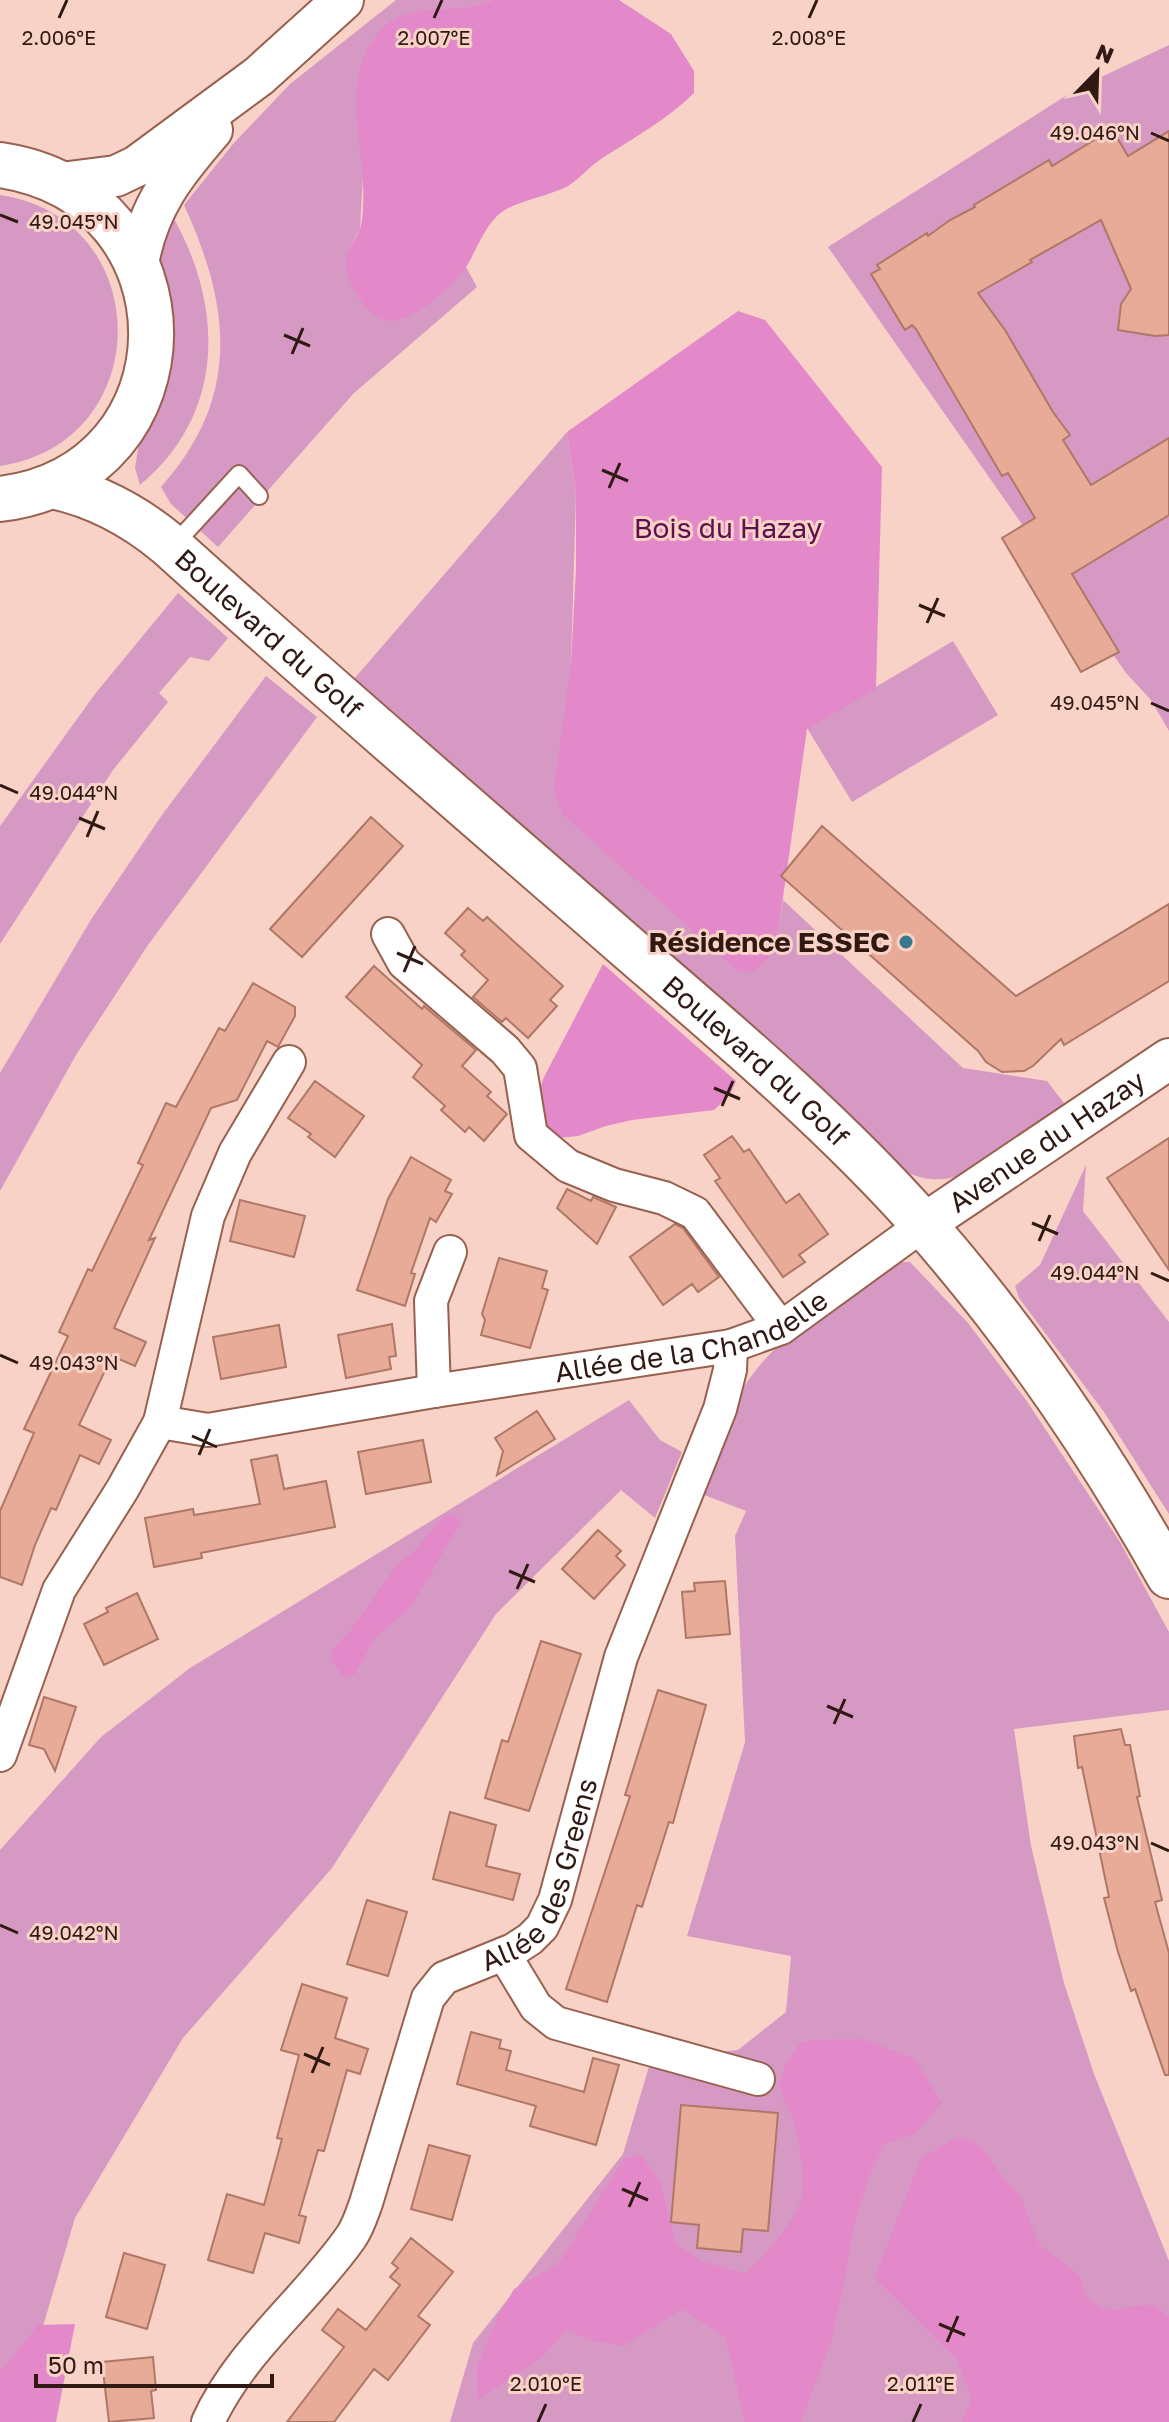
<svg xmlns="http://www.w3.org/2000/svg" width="1169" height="2422" font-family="'Golos Text',sans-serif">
  <rect width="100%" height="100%" fill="#f8d2c6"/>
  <path fill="#d699c4" d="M396,0H492C454,18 428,0 385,25L363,176L360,229L349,251L442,293L466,267L477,287L354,393L218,547L171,504L161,487C241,398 231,307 184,205L233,144L290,84Z
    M1169,45V731L1151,700L1126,673L828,247L1078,88Z
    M0,195C157,218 157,443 0,466Z
    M170,212C224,303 227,413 140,485L135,468L140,436L159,400L172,350L170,302L158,255Z
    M567,432L576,495L571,664L779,926L783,900L963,1068L1047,1081L1067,1107L965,1174C942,1182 926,1181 903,1171L354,679Z
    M178,593L228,638L209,661L190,657L159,693L168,702L113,770L0,944V826L95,694Z
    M953,641L998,715L852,802L807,728Z
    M266,676L317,717L148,945L76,1055L0,1191V1073L92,918L162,815Z
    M1086,1165L1083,1211L1169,1322V1514L1104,1412L1019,1298L1015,1286L1040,1265Z
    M902,1262H910L968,1323L1026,1400L1120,1542L1169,1632V1710L1014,1729L1031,1846L1064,1983L1094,2074L1169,2261V2422H450L473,2343L623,2154L658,2036L714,2053L738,2050L786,2012L791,1956L687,1936L745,1742L735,1536L746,1511L699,1493C712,1461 723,1426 739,1395C772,1337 835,1302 888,1266Z
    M629,1400L660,1440L682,1452L655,1518L621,1490L496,1614L332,1868L183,2038L75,2218L41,2333L0,2422V1850L101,1737L190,1668Z"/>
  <path fill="#e389ca" d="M492,0H619L671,34L694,71V93C667,120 633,138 601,159C589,167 579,179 568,186C548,197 511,201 496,217C483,231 477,248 468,264C457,283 415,321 392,321C369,321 346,284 346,263C346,250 356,241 360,229C362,222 363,213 363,205C367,143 334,79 385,25C420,0 455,17 492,0Z
    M738,311L765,320L882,467L876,689L807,729L779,926L769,957L754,972L738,971L562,814L554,788L571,664L576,568V495L567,432Z
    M603,964L736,1081L730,1095L714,1110L632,1120L606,1126L578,1136L558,1138L550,1134L534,1111L543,1079Z
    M455,1515L461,1522L411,1607L374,1639L355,1674L343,1677L331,1658L332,1650L353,1627L395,1567L415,1550L443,1517Z
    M863,2039L915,2059L942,2103L915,2134L885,2144L870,2174L853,2229L845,2280L831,2342L801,2422H745L725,2337L682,2309L624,2346L594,2341L567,2330L540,2359L477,2400V2366L497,2319L514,2289L559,2263L624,2158L641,2155L660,2181L676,2244L701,2261L745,2273C763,2259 798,2218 802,2195C805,2180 799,2137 794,2122C790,2110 778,2094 780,2082C782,2068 792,2055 799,2044L814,2040Z
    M958,2137L974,2142L986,2152L1004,2179L1020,2195L1039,2244L1079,2275L1087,2298C1093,2302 1102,2309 1110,2309C1135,2311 1147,2294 1169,2317V2422H962L972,2398L955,2357L874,2278L921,2158Z
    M75,2324L56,2422H0V2372L38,2325Z"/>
  <path fill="#e7ab98" stroke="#af7765" stroke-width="2" d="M1112,129L1128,156L1169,131V335L1155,336L1118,330L1121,304L1131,289L1101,220L1030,260L1032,262L978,293L1005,330L1053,412L1070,435L1063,440L1091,485L1169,438V515L1072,574L1119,652L1081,672L1002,538L1035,518L1008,473L1002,476L916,329L912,325L905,330L871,274L880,269L877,265L927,233L928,236L950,220L975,207L974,205L1049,160L1052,166Z
    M371,817L403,846L302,957L270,929Z
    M822,826L1016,996L1169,904V981L1064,1045L1061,1039L1033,1066L1024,1071L1002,1072L986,1062L978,1051L781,876Z
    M468,908L483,921L487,917L563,986L550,1000L557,1006L528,1038L506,1018L502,1022L473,997L488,980L461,955L465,951L445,933Z
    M374,966L422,1009L424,1006L476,1050L462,1066L491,1092L487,1096L507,1114L484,1141L469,1127L465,1132L441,1110L445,1106L413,1077L422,1065L346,997Z
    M253,983L295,1007V1016L278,1047L267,1041L237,1100L211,1108L149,1240L155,1238L114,1328L146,1342L135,1366L112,1356L79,1425L111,1440L99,1464L80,1455L56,1510L51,1508L35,1545L22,1585L0,1577V1511L34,1433L24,1429L68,1336L59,1332L88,1269L92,1271L143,1165L138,1163L166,1103L176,1107L219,1028L225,1031Z
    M315,1081L364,1116L335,1157L308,1137L311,1134L288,1118Z
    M732,1136L744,1152L749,1149L786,1203L799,1194L828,1234L799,1255L805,1262L783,1277L715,1181L720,1178L704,1155Z
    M1169,1138V1270L1107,1178Z
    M411,1157L451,1180L445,1191L452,1194L436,1222L430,1218L411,1273L415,1274L405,1306L357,1290L388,1199Z
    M567,1189L591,1201L593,1197L616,1207L597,1244L557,1208Z
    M240,1200L305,1216L294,1257L230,1241Z
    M675,1224L683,1228L719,1277L698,1292L692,1284L663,1305L630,1257Z
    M499,1258L547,1271L542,1288L548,1290L530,1348L481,1335L485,1320L482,1314Z
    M392,1324L396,1356L389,1357L391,1369L346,1378L338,1335Z
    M279,1325L286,1367L221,1379L213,1337Z
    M537,1411L555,1439L497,1475L503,1451L495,1438Z
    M423,1440L431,1482L366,1494L358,1452Z
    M277,1455L284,1489L326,1481L335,1527L201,1553L202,1558L154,1567L145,1518L193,1509L194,1515L260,1504L251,1460Z
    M598,1530L621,1551L616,1556L625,1565L594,1599L562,1569Z
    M725,1581L730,1634L686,1638L682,1592L695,1591L694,1583Z
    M137,1593L158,1639L104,1665L84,1624L108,1612L106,1608Z
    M541,1641L581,1654L529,1811L485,1798L502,1740L508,1742Z
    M658,1690L706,1705L673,1823L669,1822L642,1907L637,1905L607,2002L566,1989L630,1796L625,1795Z
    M44,1697L76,1707L55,1771L44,1749L29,1745Z
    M1121,1729L1125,1745H1130L1140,1796L1137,1797L1162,1900L1155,1902L1169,1953V2075H1165L1135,1989L1131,1991L1118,1952L1104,1898L1109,1897L1082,1767L1078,1768L1074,1736Z
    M450,1812L496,1825L486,1866L520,1874L513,1900L433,1879Z
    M367,1900L407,1912L388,1976L347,1964Z
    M302,1984L347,1998L335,2038L368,2049L360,2074L347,2070L324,2151L318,2150L299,2215L306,2217L299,2243L265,2233L253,2273L208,2260L227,2194L264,2205L282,2139L277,2138L299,2055L281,2050Z
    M471,2032L501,2040L499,2048L511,2051L506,2070L584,2092L593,2058L619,2065L596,2145L530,2126L536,2106L457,2084Z
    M681,2105L778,2113L768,2231L743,2229L741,2252L697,2248L699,2225L671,2222Z
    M429,2145L470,2156L452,2220L411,2209Z
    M411,2238L453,2272L418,2316L430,2325L388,2380L374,2369L334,2422H287L344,2347L322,2330L338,2309L366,2330L400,2285L390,2277L398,2268L392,2263Z
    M124,2253L165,2265L147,2329L106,2317Z
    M153,2357L156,2390L151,2391L154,2418L109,2422L102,2362Z"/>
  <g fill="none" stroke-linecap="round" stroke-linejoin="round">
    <g stroke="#97604f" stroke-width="20">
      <path id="service" d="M173,546L239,474L259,496"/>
    </g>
    <g stroke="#97604f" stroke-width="36">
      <g id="minor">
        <path d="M388,934L404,963L505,1050L520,1068L531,1135L568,1166L614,1185L664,1198L695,1213L781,1328"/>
        <path d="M434,1391L431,1301L450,1252"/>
        <path d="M160,1422L208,1216L235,1153L289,1062"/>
        <path id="s1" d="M0,1755L59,1590L122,1490L160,1422L208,1430L434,1391L731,1346L781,1328L924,1224"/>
        <path d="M504,1954L536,2007L556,2023L758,2079"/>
        <path id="s2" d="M208,2422C240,2351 307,2300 351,2237C358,2227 362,2214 366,2203L428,1998L444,1978L513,1950L530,1939L542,1927L555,1900L621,1657L720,1409L730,1370L731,1346"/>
      </g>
    </g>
    <g stroke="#97604f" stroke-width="44">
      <g id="tertiary">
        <path d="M61,183L116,176L137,166L259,76L343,0"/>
        <path d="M138,264C148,206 175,173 212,130"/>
        <path id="s3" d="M924,1224L1169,1059"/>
      </g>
    </g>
    <g stroke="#97604f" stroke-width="48">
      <g id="secondary">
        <path d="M0,165C203,195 200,475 0,499"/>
        <path id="s4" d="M52,486C96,495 133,515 168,544C319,681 474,813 627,947C727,1033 837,1126 924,1225C1019,1333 1099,1451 1169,1576"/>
      </g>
    </g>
    <use href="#service" stroke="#fff" stroke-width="16"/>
    <use href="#minor" stroke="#fff" stroke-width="32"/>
    <use href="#tertiary" stroke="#fff" stroke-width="40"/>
    <use href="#secondary" stroke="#fff" stroke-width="44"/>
  </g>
  <path fill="none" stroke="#2f1912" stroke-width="3" d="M59,18L67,0M434,18L442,0M809,18L817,0M1151,133L1169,141M0,215L18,222M284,335L310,346M292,354L303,328M602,470L628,481M609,488L620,463M919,605L945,616M927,623L938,598M1151,703L1169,711M0,785L18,793M79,818L105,829M87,837L98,811M397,953L423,964M404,972L415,946M714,1088L740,1099M722,1106L733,1081M1032,1223L1058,1234M1039,1241L1050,1215M1151,1273L1169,1281M0,1355L18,1363M192,1436L217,1447M199,1455L210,1429M509,1571L535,1582M517,1589L528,1564M827,1706L853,1717M834,1724L845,1699M1151,1843L1169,1851M0,1925L18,1933M304,2054L330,2065M312,2073L323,2047M622,2189L648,2200M629,2207L640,2182M939,2324L965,2335M947,2342L958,2316M538,2422L546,2404M913,2422L921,2404"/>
  <circle fill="#387a8c" stroke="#f8d2c6" stroke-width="3" cx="906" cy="942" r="8"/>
  <g text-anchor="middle" stroke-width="6" stroke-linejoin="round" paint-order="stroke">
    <g font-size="28" fill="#5f0e4e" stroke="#f8d2c6">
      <text x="728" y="538">Bois du Hazay</text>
    </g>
    <g font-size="28" fill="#2f1912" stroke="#f8d2c6">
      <text dy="10" stroke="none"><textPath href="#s4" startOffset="266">Boulevard du Golf</textPath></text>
      <text dy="10" stroke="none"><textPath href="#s4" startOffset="914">Boulevard du Golf</textPath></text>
      <text dy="10" stroke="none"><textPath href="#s3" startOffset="148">Avenue du Hazay</textPath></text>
      <text dy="10" stroke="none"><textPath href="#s1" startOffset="914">Allée de la Chandelle</textPath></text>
      <text dy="10" stroke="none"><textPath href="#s2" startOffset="666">Allée des Greens</textPath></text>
    </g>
    <g font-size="28" font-weight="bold" fill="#2f1912" stroke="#f8d2c6" text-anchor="end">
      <text x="890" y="952">Résidence ESSEC</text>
    </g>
  </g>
  <g font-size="20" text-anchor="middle" fill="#2f1912" stroke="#f8d2c6" stroke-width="6" stroke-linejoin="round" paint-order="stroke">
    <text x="59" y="45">2.006°E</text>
    <text x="434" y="45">2.007°E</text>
    <text x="809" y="45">2.008°E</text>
    <text x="1095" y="140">49.046°N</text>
    <text x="74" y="229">49.045°N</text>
    <text x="1095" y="710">49.045°N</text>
    <text x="74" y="800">49.044°N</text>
    <text x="1095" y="1280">49.044°N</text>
    <text x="74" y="1370">49.043°N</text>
    <text x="1095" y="1850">49.043°N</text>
    <text x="74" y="1940">49.042°N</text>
    <text x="546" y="2391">2.010°E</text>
    <text x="921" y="2391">2.011°E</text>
  </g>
  <g transform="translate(1097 72) rotate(23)" stroke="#f8d2c6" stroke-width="6" paint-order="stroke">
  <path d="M0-6L14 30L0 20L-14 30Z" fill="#2f1912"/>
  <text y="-12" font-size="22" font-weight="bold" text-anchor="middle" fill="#2f1912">N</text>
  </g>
  <path d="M36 2374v12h236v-12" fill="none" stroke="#2f1912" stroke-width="4"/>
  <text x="48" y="2374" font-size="24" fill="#2f1912" stroke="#f8d2c6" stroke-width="6" paint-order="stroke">50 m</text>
</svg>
